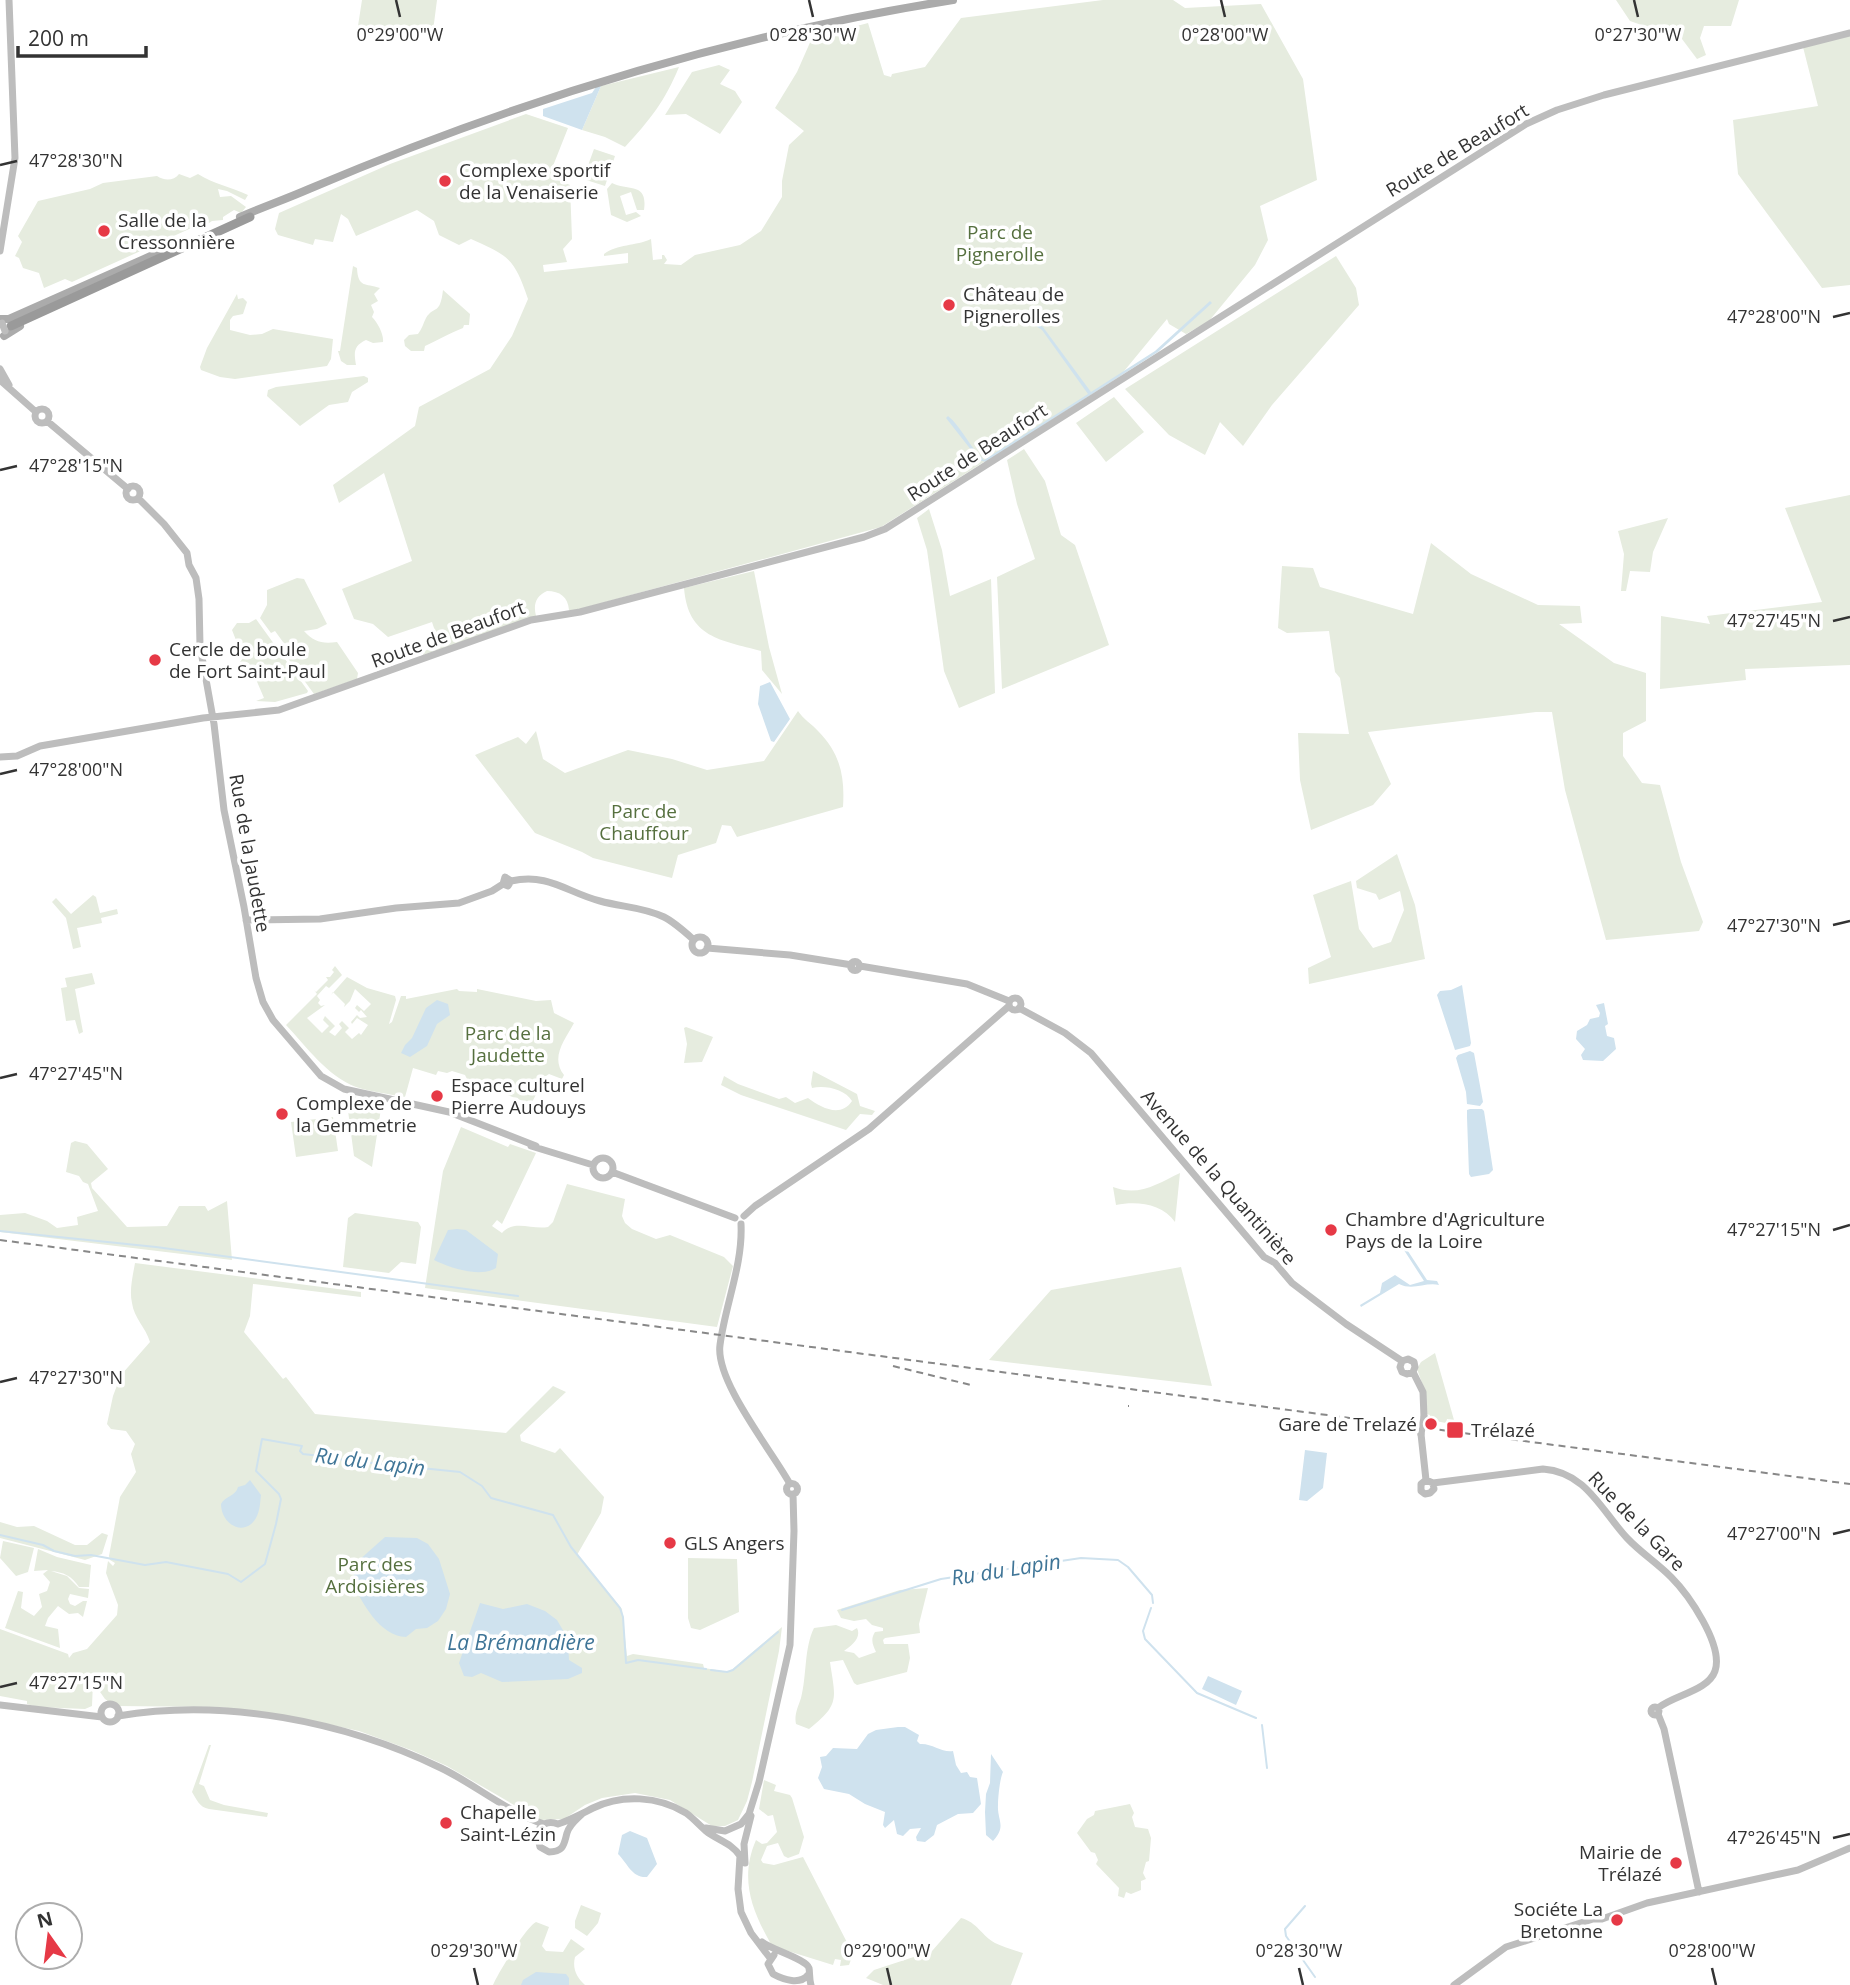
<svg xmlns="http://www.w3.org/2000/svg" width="1850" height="1985" font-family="'Open Sans',sans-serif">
  <rect width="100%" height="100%" fill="#fff"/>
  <path fill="#e6ecdf" d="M362,0H437L433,31L358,26Z
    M1103,0H1173L1185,8L1261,4L1303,79L1317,180L1260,206L1268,240L1255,265L1209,321L1186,334L1169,324L1167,319L1120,376L881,527L576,610H569C568,597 560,591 547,591C536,596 533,604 536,616L423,655V652L439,643L432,622L388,637L373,624L354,619L342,589L412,561L384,473L339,503L333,485L415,426L419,407L490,369L512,336L528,299C514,258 509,256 471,239L459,245L439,235L434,221L417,210L356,236L348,219L341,214L333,242L315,239L313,245L278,235L275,229L279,213L390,164L526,114L568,128L551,171L558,180L570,185L572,239L563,249L567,262L543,265L544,272L628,263V253L604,256V254C617,244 636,246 651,239L653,260L662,259V255H664L667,260L664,264L681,265L695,255L740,245L761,231L782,197V181L789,145L804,131L775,108L797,72L812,38L868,23L884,75L891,77L892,74L925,67L961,18Z
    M1616,0H1739L1731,26H1704L1700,38L1706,55L1697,59L1682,39L1630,21Z
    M1850,35V285L1822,288L1738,174L1733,120L1818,106L1803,47Z
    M719,65L730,70L720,84L735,91L742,102L720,134L686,114L665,115L692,72Z
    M679,67C665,101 650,120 625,147L605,137L582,130L601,86Z
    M594,149L615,156L605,186L583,179Z
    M179,174L190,178L198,174C214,184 231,187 248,195L245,200L227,191L218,189L220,197L231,196L246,207L241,213L234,210L223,217V220L212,221L200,229L198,225L72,282L65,279L44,288L39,273L23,268L19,258L15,256L22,242L18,236L38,201L90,189L103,183L157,176C164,181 174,181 179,174Z
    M612,183C628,191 648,182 644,210H637L631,192L620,196L626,215L636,212L641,216L627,222L611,215L607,189Z
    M1336,256L1356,288L1359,305L1272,405L1243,446L1220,422L1205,455L1169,435L1125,389Z
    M353,266L357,268C358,288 365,283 380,288L374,294L378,301L371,305L374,312L372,317C378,323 384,335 383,342L373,343L366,340C353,346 354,353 356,365H347L341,361L338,351H340Z
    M443,290L470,314L469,325H464L463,328C448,334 438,340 425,346L424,351H411L405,346L404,340L409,335L418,334C422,329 423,324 426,318C434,305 440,316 443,290Z
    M237,294L238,299L243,298L247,302L243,314L233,316L230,320V330L250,335L262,334L273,329L333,339L331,359L327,366L235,379L220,377L201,370L200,367L207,348Z
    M364,376L368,378V382L352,392L348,402L329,405L300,426L267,396L268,390L276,387Z
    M1114,397L1144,432L1106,462L1076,423Z
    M1024,449L1045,481L1061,535L1075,545L1109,645L1002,689L997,577L1035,559L1017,504L1007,460Z
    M1850,495V665L1745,669L1746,680L1660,689L1661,616L1710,624L1707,616L1822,602L1785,508Z
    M929,509L942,550L950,596L991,579L995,693L959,708L944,671L927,550L917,518Z
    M1668,518L1653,552L1650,572L1630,571L1626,591H1621L1624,554L1618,531Z
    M1431,543L1471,574L1538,605L1580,606L1582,623L1559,624L1614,663L1646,673V721L1623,733V756L1642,783L1660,785L1681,862L1703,922L1699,931L1606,940L1565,790L1552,712H1536L1368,732L1391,784L1373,805L1311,830L1300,780L1298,733L1349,734L1340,678L1335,672L1329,631L1287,633L1278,628L1282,566L1313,568L1320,587L1413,614Z
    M754,571L769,647L782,694L762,670L761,651C721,640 688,638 684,588Z
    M297,578L304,579L327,624L317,629L304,631C314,642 322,644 337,642L358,673L357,679L314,694L287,657L291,653L275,631L271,633L260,618L267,605V590Z
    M256,619L308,691L307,693L275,702L256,701L264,698L255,677L246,679L248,675L247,672H243L240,662L243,658L232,630L237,623H249Z
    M798,711C803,719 812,724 818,731C840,753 845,776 843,807L737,837L731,826L722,825L716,843L678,855L672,878L593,858L582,852L535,833L475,755L518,737L526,744L536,731L543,759L565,773L628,750L672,759L707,770L764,761Z
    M1397,854L1415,905L1425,959L1309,984L1308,968L1331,957L1313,895L1351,881L1359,929L1373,948L1391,942L1404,910L1400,891L1379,900L1376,894L1357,888L1356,881Z
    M93,895L96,897L100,913L117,909L118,914L101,918L102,923L77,928L81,947L73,949L66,918L52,902L56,898L71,914Z
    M335,966L342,975L329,988L326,986L317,996L320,1000L318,1003L321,1006L325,1005L307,1018L322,1033L329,1026L323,1020L325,1016L335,1026L329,1032L335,1036L342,1028L339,1024L342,1021L349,1028L345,1032L352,1039L359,1033L361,1035L368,1025L357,1018L352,1024L351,1022L357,1015L360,1018L367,1017L361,1010L359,1012L355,1008L357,1005L364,1011L371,1004L355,989L350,1001L344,1007L345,1004L333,992L331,995L347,977L367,988L395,996L396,1000L389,1024L392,1022L401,996H406V999L457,989L459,991L477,992V989L536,1001L551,1000L554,1013L574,1023C565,1040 550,1057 564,1075L562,1079L549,1074L546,1076L531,1104L476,1083L467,1079L465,1075L452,1071L447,1073L438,1071L436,1075L413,1068L405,1097C389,1094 371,1092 356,1087C327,1076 307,1047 286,1025L317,994L314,990L316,992L328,980L326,977H330L334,972L332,970Z
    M92,973L95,984L75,989L83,1032L79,1034L75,1020L66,1021L61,988L67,987L65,978Z
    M686,1027L713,1037L702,1062L684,1063L687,1044L684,1028Z
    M813,1071L857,1094L860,1106L875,1111L872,1115L860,1114L846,1130L741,1095L721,1085L724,1076L738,1084L779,1099L786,1097L795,1103L808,1098C821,1108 841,1118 852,1101C845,1089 825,1085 812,1088L811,1084Z
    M352,1096L382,1102L372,1167L354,1156L347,1103Z
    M333,1117L338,1151L296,1157L291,1122Z
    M461,1127L508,1147L510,1144L536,1153L502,1224L497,1220L492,1226L502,1233C514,1219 532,1230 548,1227L553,1222L567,1184L625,1199L622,1216L625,1223L632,1229L656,1239L670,1235L724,1257L733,1266L717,1327L425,1288L443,1171Z
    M75,1141L87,1144L108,1169L91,1183L92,1188L127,1227L167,1226L179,1206H205L208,1211L227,1201L232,1260L0,1232V1215L25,1213L47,1221L57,1228L78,1225L77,1217L98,1211L88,1184L83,1182L79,1176L66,1172L71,1143Z
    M1180,1173L1175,1222C1162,1203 1136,1201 1116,1205L1113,1187C1139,1197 1157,1184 1180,1173Z
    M355,1213L418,1222L421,1227L416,1264L401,1262L389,1273L343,1267L348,1218Z
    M135,1263L361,1292V1297L253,1284L250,1316L244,1332L283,1379L286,1377L315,1414L506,1433L553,1386L566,1392L520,1435L521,1441L555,1453L560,1448L604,1497L601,1513L577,1555L622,1609L627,1656L633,1654L703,1664L704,1668L729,1672L782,1627L779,1651L752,1782L747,1801L738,1820L725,1826H712L670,1800L635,1793L602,1798L585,1805L564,1819L540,1820L447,1766L411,1750L359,1731L304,1719L221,1707L115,1706L105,1699L93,1682L92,1706L85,1709L37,1707L27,1704V1701L0,1696V1629L68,1654L69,1658L73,1653L87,1649L117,1615L118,1605L106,1573L108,1561L113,1566L115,1563L110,1560L109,1556L120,1497L136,1472L131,1454L135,1444L126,1431L111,1429L107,1424L113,1396L121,1375L150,1342C146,1328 134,1318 132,1303C129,1290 133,1275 135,1263Z
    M1181,1267L1212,1386L989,1360L1051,1290Z
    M1435,1353L1454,1420L1447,1419L1446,1423L1430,1420V1415L1426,1414V1394L1417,1369L1421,1362Z
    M0,1522L17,1527L34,1526L75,1545H87L102,1533L108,1535L102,1554L85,1560L0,1538Z
    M3,1541L34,1548L28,1572L16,1576L0,1558Z
    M38,1549L57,1557L91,1565L89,1587H79C72,1576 63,1572 51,1571L67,1576L79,1588L89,1589L88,1598L70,1594L68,1599L70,1604L75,1606L83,1601H87L83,1617L78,1613L69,1614L58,1606L48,1618L45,1626L58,1629L60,1648L5,1628L18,1591L23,1592L21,1608L34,1616L42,1607L39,1594L47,1591L50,1582L43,1574L48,1570L34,1571Z
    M688,1558L737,1559L739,1612L700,1630L691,1628L688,1618Z
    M928,1588L919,1624L920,1633L885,1638L883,1640L884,1644H908L910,1658L907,1672L857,1685L854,1683L843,1660L830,1662C835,1698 841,1704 809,1729L796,1724C794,1715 798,1707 801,1698C807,1675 804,1648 814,1628L836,1625L852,1631L857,1628C862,1638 851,1646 844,1651L854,1653L859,1658L876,1652C873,1645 870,1640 875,1632L883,1631V1628L872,1625L866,1619L854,1621L841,1618L837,1610L900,1590Z
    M209,1745H211L199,1784L204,1786L210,1800L224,1805L268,1813L267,1817L209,1809C199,1807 197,1800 192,1792Z
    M764,1780L776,1785L774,1791L790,1795L792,1798L804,1837L799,1854L788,1858L784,1856L778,1843L767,1846L761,1860L763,1863L774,1865L803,1857L853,1954L849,1965L840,1966L841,1960L835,1959L833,1965L772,1946C752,1911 739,1879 756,1840L762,1844L767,1843L777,1832L773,1815L768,1816L759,1809Z
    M1130,1804L1134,1813L1132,1817L1135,1827L1148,1829L1151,1838L1149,1861L1146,1862L1143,1873L1146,1879L1141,1881V1890L1131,1894L1126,1892L1124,1898L1118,1896L1119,1888L1096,1864L1098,1860L1095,1853L1091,1852L1077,1833L1087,1819L1094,1815L1095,1811Z
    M581,1905L601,1913L598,1923L587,1936L575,1928V1921Z
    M961,1918C977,1922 982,1936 995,1943C1003,1947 1014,1950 1023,1953L1011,1985H883L866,1978L874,1970L932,1951Z
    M536,1922L549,1927L542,1946L546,1951L563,1952L571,1939L585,1949L575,1957C572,1969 577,1978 585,1985H493C498,1973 526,1927 536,1922Z"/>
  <path fill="#cfe2ee" d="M601,86L582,130L543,116V109L592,93L596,87Z
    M1210,301L1212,303L1158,352L986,462L979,460L946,418L948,416C961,426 970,448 984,460L1088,394L1042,330L1030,322L1032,320L1043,327L1091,392L1155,351Z
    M770,682L790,719L774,742L771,741L758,704L760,686Z
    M1462,985L1471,1043L1470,1046L1455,1050L1437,995L1440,991L1451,990Z
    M437,1000L448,1004L450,1015L437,1024L427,1046L410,1057L401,1053L405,1045L412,1038L426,1008Z
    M1604,1003L1608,1024L1605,1026L1607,1036L1614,1038L1616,1049L1603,1061L1583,1060L1581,1055L1585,1049L1576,1039L1577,1031L1587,1025L1590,1019L1599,1017L1600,1013L1596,1005Z
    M1470,1051L1474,1053L1483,1102L1480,1106L1467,1104L1466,1092L1456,1058L1458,1055Z
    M1470,1109H1482L1484,1111L1493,1170L1489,1174L1471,1177L1469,1174L1467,1117V1110Z
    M457,1229L466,1230L498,1254L496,1268C480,1278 450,1268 434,1260L448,1230Z
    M1398,1236L1427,1280L1437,1281L1439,1285C1425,1282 1413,1291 1399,1284L1361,1307L1360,1305L1380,1293L1382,1283L1395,1275L1410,1285L1424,1281L1402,1247Z
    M1305,1450L1327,1453L1323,1488L1307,1501L1299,1500Z
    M250,1480L261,1495C260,1503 260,1511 256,1518C244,1538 221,1524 221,1504C225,1496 236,1496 238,1487L245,1485Z
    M385,1537L417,1538L428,1544L439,1559L450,1594L446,1609L438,1621L427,1628L416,1629L406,1637C379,1636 362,1602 352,1582L358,1561Z
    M480,1603L503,1609L527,1604L545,1611L557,1620L564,1632L568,1641L569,1660L582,1668V1673L568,1679L502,1682L481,1673L472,1677L464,1676L459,1663Z
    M1208,1676L1242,1691L1236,1705L1202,1689Z
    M898,1727H905L919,1735L917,1741L920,1744C932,1743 942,1753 953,1751L956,1765L961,1773L967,1772L970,1777L977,1778L981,1804L973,1813L958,1814L937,1825L934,1835L925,1842L917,1841L916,1837L921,1828L910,1829L903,1836L897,1834L894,1820L885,1828L883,1825L885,1812L865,1804L849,1794L824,1789L818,1778L822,1767L820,1757L826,1756L833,1748L857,1749L868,1734L876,1730Z
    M991,1754L1003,1772C1000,1778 998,1797 998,1805C997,1820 1007,1826 993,1841L986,1835L985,1812L986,1794L990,1783Z
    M630,1831L647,1838L657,1864L647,1877C632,1878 628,1864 618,1854L622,1835Z
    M536,1972L566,1974L569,1978V1985H521L523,1980Z"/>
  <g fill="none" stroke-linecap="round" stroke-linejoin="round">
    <path stroke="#cfe2ee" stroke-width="2" d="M0,1231L156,1247L518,1296
      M0,1535L43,1545L54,1551L75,1556L91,1555L145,1565L166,1562L228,1574L241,1582L265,1564L276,1524L281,1499L279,1494L256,1471L262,1439L302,1446L300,1451L303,1454L337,1458L353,1464L363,1462L460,1472L482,1486L491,1498L553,1515L571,1547L620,1608L623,1617L626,1663L638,1660L706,1669
      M1151,1608L1143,1631L1145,1639L1197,1693L1256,1718
      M842,1610L941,1579L1081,1558L1118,1560L1128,1567L1152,1595L1153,1603
      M711,1670L727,1672L733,1670L778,1632
      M1262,1725L1267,1768
      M1305,1906L1285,1929L1286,1936L1315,1977"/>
    <path stroke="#bdbdbd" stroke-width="7" d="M0,251L15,158L9,0
      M0,369L9,385
      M0,380L36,412
      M35 416a7 7 0 1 1 14 0a7 7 0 1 1-14 0Z
      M47,421L128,489
      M126 493a7 7 0 1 1 14 0a7 7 0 1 1-14 0Z
      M138,498L164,524L187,553L189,565L196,578L199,599L200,646L214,724L224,810L244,907L256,978L263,1002L273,1020L321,1076L344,1089L449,1112L536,1146
      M0,757L17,756L40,746L203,718L279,710L531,620L580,612L864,537L885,529L1526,124L1557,110L1604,95L1850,33
      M503,884L508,886L511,881C549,873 566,892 600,901C621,907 644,907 664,917C674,922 685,932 694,940
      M246,920L320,919L396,908L459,903L492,891L503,884L505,877L511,881
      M692 945a8 8 0 1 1 16 0a8 8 0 1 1-16 0Z
      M707,948L790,955L852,965
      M850.5 966a4.5 4.5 0 1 1 9 0a4.5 4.5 0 1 1-9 0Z
      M860,966L967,984L1009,1001
      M1009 1004a6 6 0 1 1 12 0a6 6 0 1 1-12 0Z
      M1019,1008L1065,1033L1091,1053L1264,1257L1275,1263L1292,1283L1346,1324L1402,1361
      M531,1146L593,1165
      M593 1168a10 10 0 1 1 20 0a10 10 0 1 1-20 0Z
      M612,1172L735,1218
      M744,1216L755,1206L869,1129L1009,1006
      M741,1224C743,1265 725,1305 720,1345C715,1381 772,1451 790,1484
      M1402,1361L1408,1359L1414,1362L1415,1367L1413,1372
      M1402,1361L1400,1367L1402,1372L1407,1374L1413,1372
      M1413,1372L1423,1392L1424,1417
      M1421,1434L1426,1480L1421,1484V1491L1425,1494L1430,1493L1434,1489L1433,1483
      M1426,1480L1433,1483L1543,1469C1586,1472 1601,1510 1627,1538C1640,1552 1657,1563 1671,1577C1688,1594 1724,1645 1715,1671C1708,1691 1674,1695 1658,1708
      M786.5 1489a5.5 5.5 0 1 1 11 0a5.5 5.5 0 1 1-11 0Z
      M101 1713a9 9 0 1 1 18 0a9 9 0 1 1-18 0Z
      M0,1705L102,1717
      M1651 1711a4 4 0 1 1 8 0a4 4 0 1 1-8 0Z
      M1658,1714L1664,1729L1699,1892
      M118,1716C225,1698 344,1721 441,1768C476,1785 507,1812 544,1824
      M582,1814C577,1819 569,1825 567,1833C564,1844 564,1852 549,1852L540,1847L537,1834C540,1824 548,1820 558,1824C570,1820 581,1814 593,1808C622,1794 658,1796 686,1813C693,1818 699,1825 706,1831C717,1840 732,1843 740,1856L738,1889L741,1912L751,1933L770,1958
      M706,1828L725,1831L741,1824L749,1814L759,1782L790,1645L794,1531L793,1494
      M745,1863L744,1844L751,1816
      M762,1942C772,1950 806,1959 809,1968C810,1973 809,1979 811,1985
      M774,1955L768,1964L773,1974C784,1980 800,1985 808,1975
      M1454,1985L1506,1947L1593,1919H1602L1647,1903L1798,1870L1850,1848"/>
    <path stroke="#ababab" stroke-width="8" d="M240,217C263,207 286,199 309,189C516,101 730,35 953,0
      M0,319H9L153,255L184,243
      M4,336L20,326"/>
    <path stroke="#9a9a9a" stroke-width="9" d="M11,326L250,217"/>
    <path stroke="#888" stroke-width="2" stroke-dasharray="7 5" stroke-linecap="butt" d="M0,1240L1850,1484
      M893,1366L971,1385
      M1128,1406H1129"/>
    <path stroke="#bdbdbd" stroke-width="7" d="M2,323L5,331
      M1421,1434L1424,1417"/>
  </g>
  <path fill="none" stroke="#333" stroke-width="2.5" d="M396,0L400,17M809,0L813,17M1221,0L1225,17M1634,0L1638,17M0,165L17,161M1833,317L1850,313M0,470L17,466M1833,621L1850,617M0,774L17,770M1833,925L1850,921M0,1078L17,1074M1833,1230L1850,1225M0,1382L17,1378M1833,1534L1850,1530M0,1687L17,1683M1833,1838L1850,1834M474,1968L478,1985M887,1968L891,1985M1299,1968L1303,1985M1712,1968L1716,1985"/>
  <g fill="#e63946" stroke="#fff" stroke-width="2.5">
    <circle cx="445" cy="181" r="7"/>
    <circle cx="104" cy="231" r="7"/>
    <circle cx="949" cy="305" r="7"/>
    <circle cx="155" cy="660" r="7"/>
    <circle cx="437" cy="1096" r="7"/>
    <circle cx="282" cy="1114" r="7"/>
    <circle cx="1331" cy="1230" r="7"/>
    <circle cx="1431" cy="1424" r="7"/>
    <rect x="1446" y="1421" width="18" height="18" rx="3.5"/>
    <circle cx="670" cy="1543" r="7"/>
    <circle cx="446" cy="1823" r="7"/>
    <circle cx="1676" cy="1863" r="7"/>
    <circle cx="1617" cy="1920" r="7"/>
  </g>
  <g text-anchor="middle" stroke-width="7" stroke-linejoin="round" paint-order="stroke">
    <g font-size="19" fill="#333" stroke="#fff">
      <text transform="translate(1457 150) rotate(-31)" y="7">Route de Beaufort</text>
      <text transform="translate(977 452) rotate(-33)" y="7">Route de Beaufort</text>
      <text transform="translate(448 634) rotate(-20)" y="7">Route de Beaufort</text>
      <text transform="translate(250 853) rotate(80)" y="7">Rue de la Jaudette</text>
      <text transform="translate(1219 1177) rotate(49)" y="7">Avenue de la Quantinière</text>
      <text transform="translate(1637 1521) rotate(46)" y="7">Rue de la Gare</text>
    </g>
    <g font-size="19" fill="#333" stroke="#fff" text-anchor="start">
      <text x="459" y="177">Complexe sportif<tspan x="459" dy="22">de la Venaiserie</tspan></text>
      <text x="118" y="227">Salle de la<tspan x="118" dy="22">Cressonnière</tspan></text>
      <text x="963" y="301">Château de<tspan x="963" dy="22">Pignerolles</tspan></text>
      <text x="169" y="656">Cercle de boule<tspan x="169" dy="22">de Fort Saint-Paul</tspan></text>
      <text x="451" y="1092">Espace culturel<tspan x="451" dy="22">Pierre Audouys</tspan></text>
      <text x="296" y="1110">Complexe de<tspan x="296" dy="22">la Gemmetrie</tspan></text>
      <text x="1345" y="1226">Chambre d'Agriculture<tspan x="1345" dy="22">Pays de la Loire</tspan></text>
      <text x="1417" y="1431" text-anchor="end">Gare de Trelazé</text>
      <text x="1471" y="1437">Trélazé</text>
      <text x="684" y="1550">GLS Angers</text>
      <text x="460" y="1819">Chapelle<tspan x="460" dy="22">Saint-Lézin</tspan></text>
      <text x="1662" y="1859" text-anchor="end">Mairie de<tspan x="1662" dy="22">Trélazé</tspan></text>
      <text x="1603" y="1916" text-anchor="end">Sociéte La<tspan x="1603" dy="22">Bretonne</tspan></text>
    </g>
    <g font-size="19" fill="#56703f" stroke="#fff">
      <text x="1000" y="239">Parc de<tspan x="1000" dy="22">Pignerolle</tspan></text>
      <text x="644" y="818">Parc de<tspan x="644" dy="22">Chauffour</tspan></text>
      <text x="508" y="1040">Parc de la<tspan x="508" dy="22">Jaudette</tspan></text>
      <text x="375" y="1571">Parc des<tspan x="375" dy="22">Ardoisières</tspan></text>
    </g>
    <g font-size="21" font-style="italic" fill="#3f7597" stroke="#fff">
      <text transform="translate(370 1462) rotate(7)" y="7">Ru du Lapin</text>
      <text transform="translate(1006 1570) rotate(-9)" y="7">Ru du Lapin</text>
      <text x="521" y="1650">La Brémandière</text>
    </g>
  </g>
  <g font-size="18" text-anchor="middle" fill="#333" stroke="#fff" stroke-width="7" stroke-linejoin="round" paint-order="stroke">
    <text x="1638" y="41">0°27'30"W</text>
    <text x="400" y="41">0°29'00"W</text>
    <text x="813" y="41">0°28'30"W</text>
    <text x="1225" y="41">0°28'00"W</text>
    <text x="76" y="167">47°28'30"N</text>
    <text x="1774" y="323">47°28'00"N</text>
    <text x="76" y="472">47°28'15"N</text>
    <text x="1774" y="627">47°27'45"N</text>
    <text x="76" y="776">47°28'00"N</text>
    <text x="1774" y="932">47°27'30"N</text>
    <text x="76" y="1080">47°27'45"N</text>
    <text x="1774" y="1236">47°27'15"N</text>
    <text x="76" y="1384">47°27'30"N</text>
    <text x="1774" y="1540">47°27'00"N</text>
    <text x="76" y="1689">47°27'15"N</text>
    <text x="1774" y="1844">47°26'45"N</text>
    <text x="474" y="1957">0°29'30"W</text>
    <text x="887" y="1957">0°29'00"W</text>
    <text x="1299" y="1957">0°28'30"W</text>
    <text x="1712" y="1957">0°28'00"W</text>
  </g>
  <g transform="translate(49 1936) rotate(346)"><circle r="33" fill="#ffffff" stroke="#adadad" stroke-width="2"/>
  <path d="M0-5L12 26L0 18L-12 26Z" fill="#e63946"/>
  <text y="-10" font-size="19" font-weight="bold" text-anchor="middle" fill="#333333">N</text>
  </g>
  <path d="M18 46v10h128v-10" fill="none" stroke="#333333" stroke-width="3.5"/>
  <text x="28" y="46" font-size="21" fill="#333333" stroke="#ffffff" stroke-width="5" paint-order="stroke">200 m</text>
</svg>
